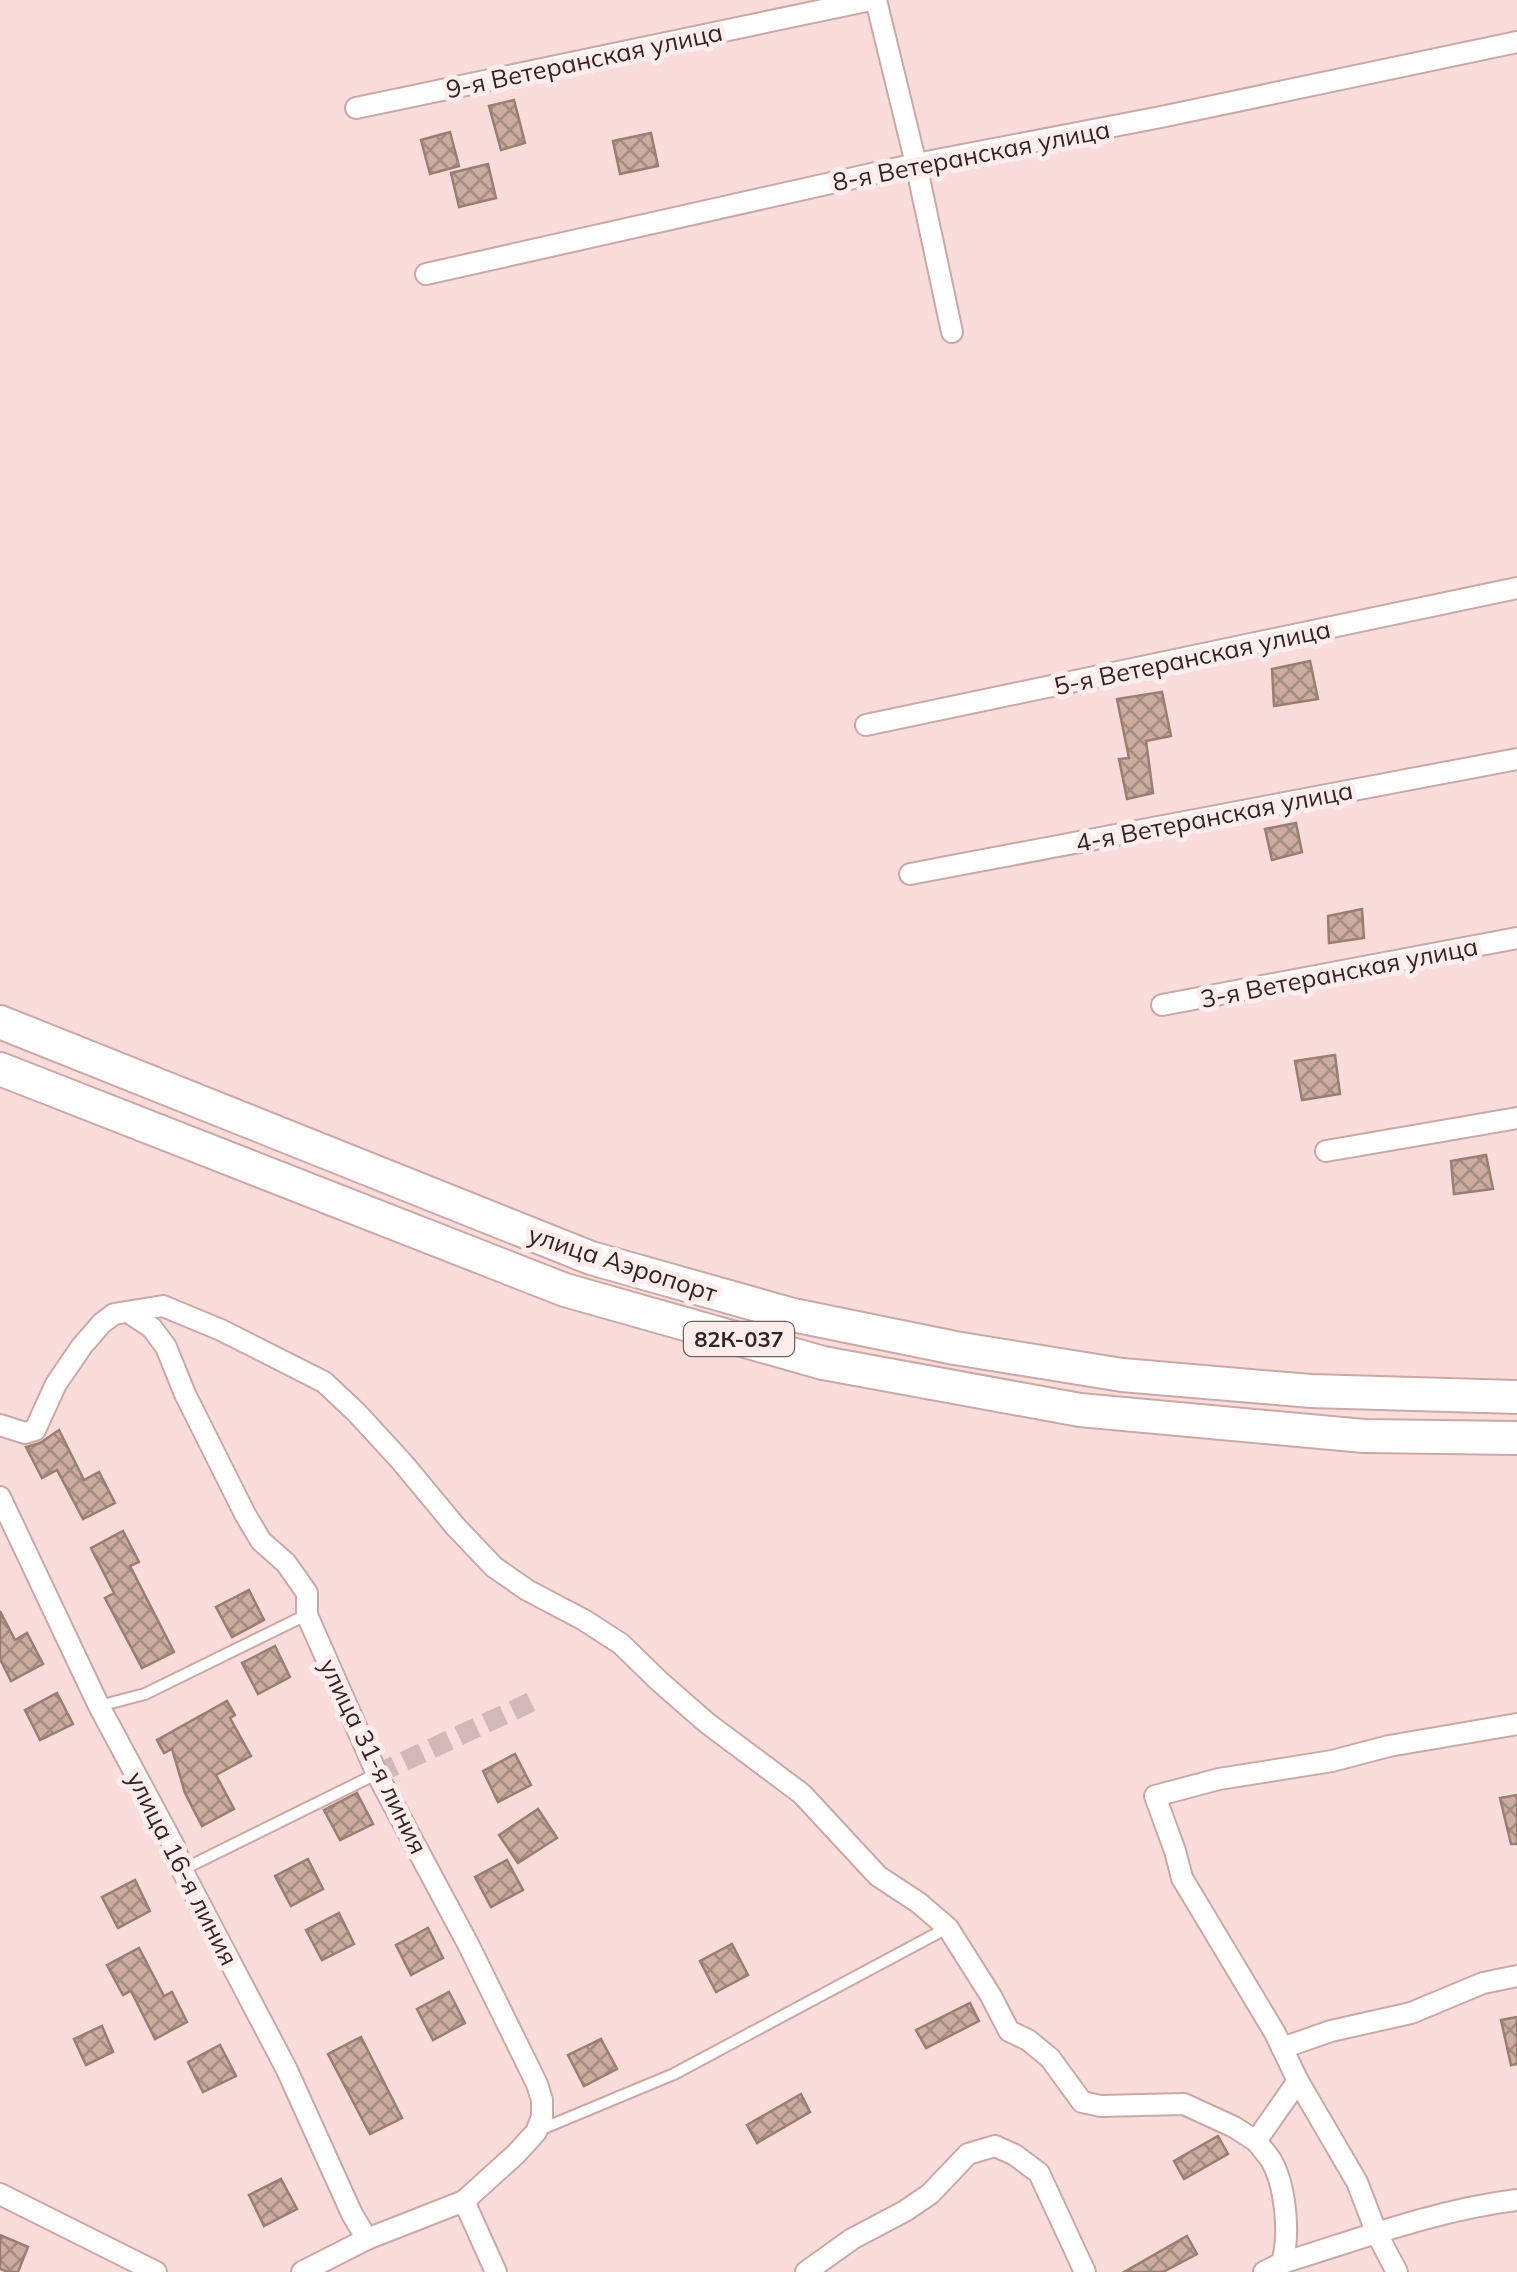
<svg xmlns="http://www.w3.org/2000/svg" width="1517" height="2272" font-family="Mulish,sans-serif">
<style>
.building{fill:url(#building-cross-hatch);stroke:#9b7e72;stroke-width:2.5}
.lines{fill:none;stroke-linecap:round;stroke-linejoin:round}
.minor-tunnel{stroke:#d2b8b6;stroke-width:20;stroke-dasharray:20 10;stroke-linecap:butt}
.service-casing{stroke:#caa8a6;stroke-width:14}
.minor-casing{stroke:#caa8a6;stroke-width:24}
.primary-casing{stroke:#caa8a6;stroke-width:36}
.service{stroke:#fff;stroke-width:10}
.minor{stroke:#fff;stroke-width:20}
.primary{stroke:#fff;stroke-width:32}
.labels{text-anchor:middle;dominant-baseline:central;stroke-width:10;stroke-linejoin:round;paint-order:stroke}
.shield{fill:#fdeeed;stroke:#6f6160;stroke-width:2.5}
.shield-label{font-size:22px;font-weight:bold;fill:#322524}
.street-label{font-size:25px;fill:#322524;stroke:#fdeeed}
</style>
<defs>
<pattern id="building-cross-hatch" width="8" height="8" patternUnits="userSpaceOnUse" patternTransform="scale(2.5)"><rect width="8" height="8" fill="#cbac9f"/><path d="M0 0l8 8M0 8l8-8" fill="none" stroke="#a58c81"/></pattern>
</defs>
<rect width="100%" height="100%" fill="#fadddb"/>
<g class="building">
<path d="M514,100L525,143L501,150L489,106Z"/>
<path d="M450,132L459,166L430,174L421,140Z"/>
<path d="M651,133L658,166L620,174L613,141Z"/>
<path d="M488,164L496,198L459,207L451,173Z"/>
<path d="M1310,661L1318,699L1274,706L1272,669Z"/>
<path d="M1162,692L1171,736L1146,741L1153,793L1127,799L1119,759L1129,758L1117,699Z"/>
<path d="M1296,823L1302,852L1272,860L1265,829Z"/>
<path d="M1362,909L1364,938L1329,943L1328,916Z"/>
<path d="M1335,1055L1340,1094L1302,1100L1295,1061Z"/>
<path d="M1486,1155L1493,1189L1454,1194L1451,1161Z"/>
<path d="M59,1430L84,1480L99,1472L115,1503L83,1519L57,1470L42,1478L26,1447L40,1443Z"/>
<path d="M123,1531L139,1562L130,1566L174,1652L142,1668L105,1598L114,1593L91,1548Z"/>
<path d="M249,1590L264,1620L232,1637L216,1607Z"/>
<path d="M0,1611L15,1640L27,1633L43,1664L11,1681L0,1659Z"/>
<path d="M275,1646L290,1677L258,1694L242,1663Z"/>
<path d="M57,1693L73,1724L40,1740L25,1710Z"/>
<path d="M227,1701L235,1715L230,1718L251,1756L216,1775L234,1809L202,1826L185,1793L172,1749L164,1753L157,1740Z"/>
<path d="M515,1754L531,1785L498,1802L483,1771Z"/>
<path d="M357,1793L373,1824L340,1840L324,1810Z"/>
<path d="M1517,1795V1844H1511L1500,1798Z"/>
<path d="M538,1809L557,1838L518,1863L499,1835Z"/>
<path d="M308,1859L323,1889L291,1906L275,1876Z"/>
<path d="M507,1860L523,1890L491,1907L475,1877Z"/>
<path d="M135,1880L150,1911L118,1928L102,1897Z"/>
<path d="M339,1913L354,1944L322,1960L306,1930Z"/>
<path d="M428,1928L443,1958L411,1975L396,1945Z"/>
<path d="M732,1944L748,1975L716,1992L700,1961Z"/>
<path d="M139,1948L164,1996L172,1992L187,2022L155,2039L131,1991L123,1995L107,1965Z"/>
<path d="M449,1992L465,2023L433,2040L417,2009Z"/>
<path d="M970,2003L979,2021L926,2048L916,2030Z"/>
<path d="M1517,2017V2064L1511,2065L1501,2020Z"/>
<path d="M102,2026L113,2052L86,2065L74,2039Z"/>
<path d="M361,2037L402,2118L370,2134L328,2054Z"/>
<path d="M601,2039L617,2069L584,2086L568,2055Z"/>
<path d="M220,2045L236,2076L203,2092L188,2062Z"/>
<path d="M801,2094L810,2112L757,2143L747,2125Z"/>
<path d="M1218,2136L1228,2154L1184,2179L1174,2161Z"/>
<path d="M281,2179L297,2209L264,2226L249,2195Z"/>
<path d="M0,2235L28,2247L18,2272H8L0,2269Z"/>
<path d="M1187,2236L1197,2254L1163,2272H1124Z"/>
</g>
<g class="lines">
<path class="minor-tunnel" d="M377,1774L531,1702"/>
<defs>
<g id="service">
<path d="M99,1706L145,1694L306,1615"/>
<path d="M182,1870L376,1774"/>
<path d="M537,2131L674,2074L947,1928"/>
</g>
<g id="minor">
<path d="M876,0L916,164L952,332"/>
<path d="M356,108L871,0"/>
<path d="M426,274L916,164L1161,117L1517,42"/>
<path d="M866,725L1517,588"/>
<path d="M910,874L1517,759"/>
<path d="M1162,1005L1517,938"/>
<path d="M1326,1151L1517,1118"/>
<path d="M128,1312L152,1328L166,1347L185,1394L245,1514L261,1541L286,1563L307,1593V1615L377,1774L468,1944L537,2084L542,2100V2117L536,2132L516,2154L464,2201L367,2239L302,2272"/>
<path d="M0,1425L25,1433L35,1430L56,1384L82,1346L102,1323L114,1314L163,1306L221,1330L324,1382L356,1412L402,1462L455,1526L494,1567L527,1590L584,1620L621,1644L659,1681L707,1723L802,1794L878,1876L919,1903L948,1928L991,1996L1009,2031L1028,2040L1050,2058L1082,2102L1101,2106L1184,2104L1234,2127L1256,2141L1298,2081"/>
<path d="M0,1497L99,1706L174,1846L182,1870L287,2070L352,2214L367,2239"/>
<path d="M1282,2048L1331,2031L1411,2013L1483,1983L1517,1976"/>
<path d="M1256,2141C1261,2147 1267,2154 1271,2160C1286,2186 1290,2235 1282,2263L1264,2272"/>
<path d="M0,2194L156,2272"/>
<path d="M464,2201L496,2272"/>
<path d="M1282,2263C1360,2239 1436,2210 1517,2200"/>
<path d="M806,2272L852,2239L905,2211L930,2194L968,2154L995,2146L1015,2155L1039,2173L1085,2272"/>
<path d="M1397,2272L1377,2234L1357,2182L1298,2081L1275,2033L1182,1878L1175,1851L1155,1796L1219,1779L1332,1761L1389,1746L1517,1724"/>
</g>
<g id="primary">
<path d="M0,1022L591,1258L793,1315L955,1348L1122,1375L1311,1391L1517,1397"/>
<path d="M0,1069L565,1290L823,1363L1080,1410L1364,1436L1517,1438"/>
</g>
</defs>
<use href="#service" class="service-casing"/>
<use href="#minor" class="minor-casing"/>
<use href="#primary" class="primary-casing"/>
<use href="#service" class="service"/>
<use href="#minor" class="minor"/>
<use href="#primary" class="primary"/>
</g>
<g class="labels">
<rect class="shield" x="684" y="1322" width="110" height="34" rx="8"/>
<g class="shield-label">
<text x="739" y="1339">82К-037</text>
</g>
<g class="street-label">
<text transform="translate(584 60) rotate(-12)">9-я Ветеранская улица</text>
<text transform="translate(971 155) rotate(-11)">8-я Ветеранская улица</text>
<text transform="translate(1192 657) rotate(-12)">5-я Ветеранская улица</text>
<text transform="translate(1214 816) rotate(-11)">4-я Ветеранская улица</text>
<text transform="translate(1339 972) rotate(-11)">3-я Ветеранская улица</text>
<text transform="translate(623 1263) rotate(18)">улица Аэропорт</text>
<text transform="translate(374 1756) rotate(64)">улица 31-я линия</text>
<text transform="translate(183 1868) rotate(63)">улица 16-я линия</text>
</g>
</g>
</svg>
